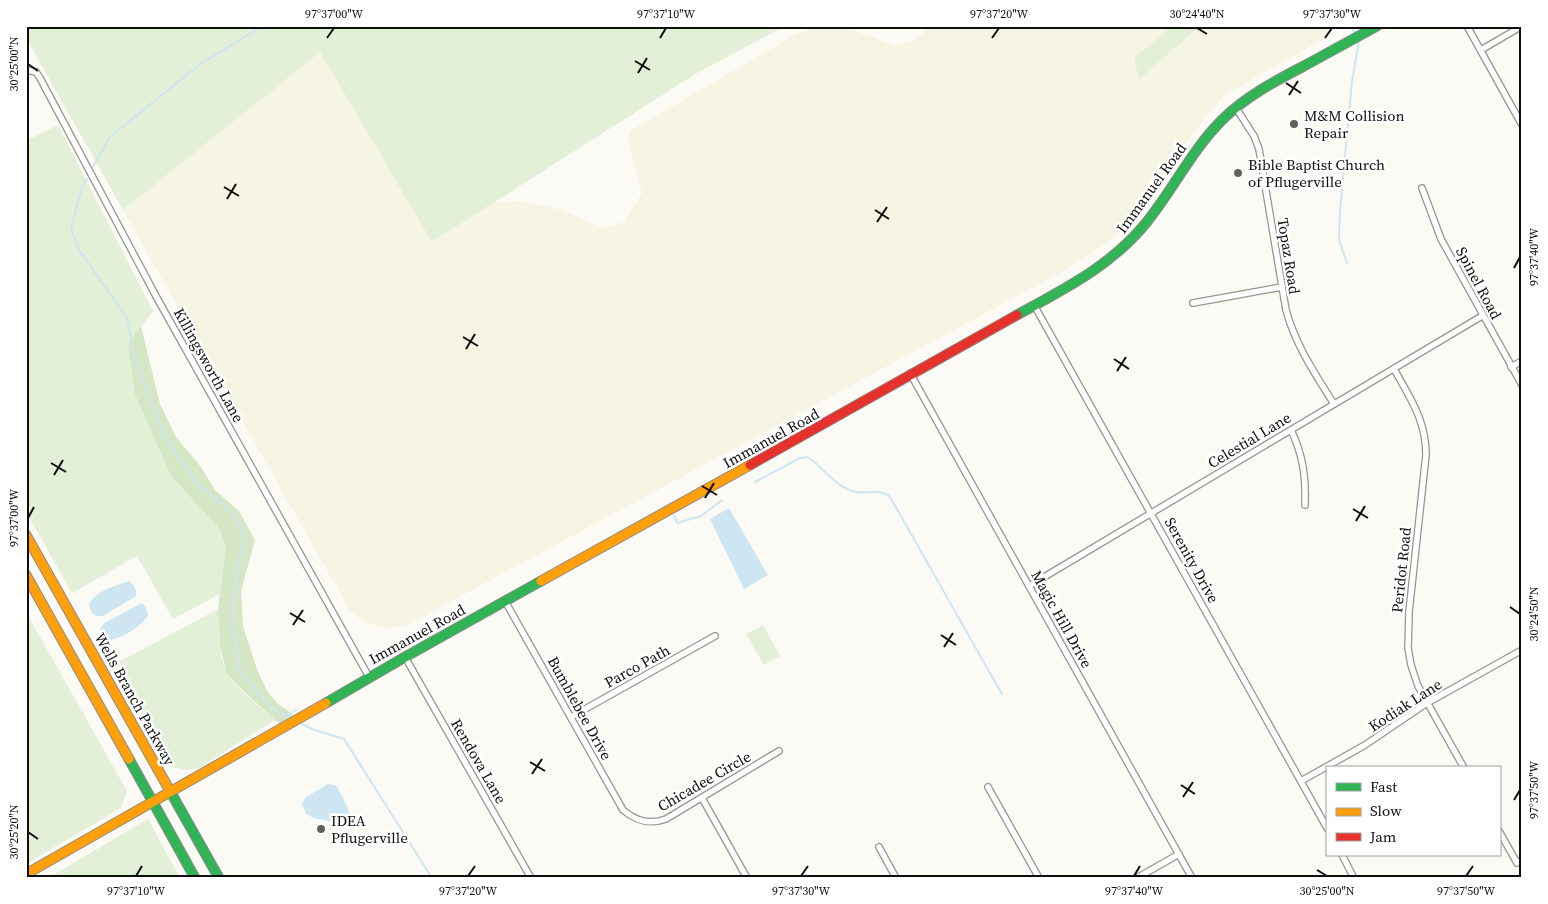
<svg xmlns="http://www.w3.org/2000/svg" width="1548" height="904" font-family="'Source Serif 4',serif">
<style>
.farmland{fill:#f6f4e3}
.green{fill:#e4efd7}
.forest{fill:#d5e6c5}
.water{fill:#cee5f2}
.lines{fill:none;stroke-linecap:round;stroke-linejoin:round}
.stream{stroke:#cee5f2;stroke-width:2}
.street-casing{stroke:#959593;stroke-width:8}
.fast-casing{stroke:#8c8b89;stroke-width:11}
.slow-casing{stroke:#8c8b89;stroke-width:11}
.jam-casing{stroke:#8c8b89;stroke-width:11}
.street{stroke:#fefefe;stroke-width:5.5}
.fast{stroke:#30b455;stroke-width:9}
.slow{stroke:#ff9f0a;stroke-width:9}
.jam{stroke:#e5322d;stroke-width:9}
.ticks{fill:none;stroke:#0f0f0f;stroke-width:2}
.poi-dot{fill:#626160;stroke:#fff;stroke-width:2}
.labels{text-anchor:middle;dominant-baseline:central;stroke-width:5;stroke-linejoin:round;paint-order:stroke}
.poi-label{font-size:15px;fill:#0f0f0f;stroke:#fff;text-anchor:start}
.street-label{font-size:15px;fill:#0f0f0f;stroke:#fff}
.neatline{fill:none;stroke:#0f0f0f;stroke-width:2}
.ticks-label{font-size:12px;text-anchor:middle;fill:#0f0f0f}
</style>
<rect width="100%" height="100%" fill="#fbfaf5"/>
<path class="farmland" d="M817,26H836L845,28L870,36L896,46L916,39L931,26H1172L1134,58L1140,78L1200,26H1327L1330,35L1223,96L1184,145L1126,227L1101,247L1058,274L405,626L384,628L364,622L350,611L123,210L321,51L433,242L495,202L522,201L562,210L603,228L624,222L642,193L628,139L630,131L793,36Z"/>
<g class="green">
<path d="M26,26H785L697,73L432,242L320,52L123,210L26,38Z"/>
<path d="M1172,26H1200L1139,79L1134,58Z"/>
<path d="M58,125L153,311L128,344L171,476L219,528L226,548L220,594L173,619L137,556L72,593L26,512V141Z"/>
<path d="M218,609C219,626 219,656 226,671C232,685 263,709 275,720L199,768L186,770L171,767L113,665Z"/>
<path d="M26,612L127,791L121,808L26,864Z"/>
<path d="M763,625L780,656L764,665L746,634Z"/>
<path d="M148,819L180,878H48Z"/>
</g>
<path class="forest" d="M141,326L160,404L176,437L201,467L215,490L239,511L255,540L241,591L243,626L257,669L267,691L278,704L294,715L281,724L275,720L236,684L226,672L220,645L218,609L226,548L219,528L171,476L135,394L128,344Z"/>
<g class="water">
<path d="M729,508L768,575L744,589L710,519Z"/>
<path d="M129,581C134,585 137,590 136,596L103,616H96L92,613L89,605C94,591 116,586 129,581Z"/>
<path d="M142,603L146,608L148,616C140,627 124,637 111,640L105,637L100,629L104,623Z"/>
<path d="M328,784L335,785L338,788L352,817L351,822L346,825L314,818L306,814L302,804L306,797Z"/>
</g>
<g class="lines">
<g class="stream">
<path d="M1350,26L1355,33"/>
<path d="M93,167L110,137L199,65L262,26"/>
<path d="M87,179L82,187L71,229L79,250L127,318L135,359L164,436L199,486L228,508L246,535L237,568L233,604L234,633L240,671L272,708L292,719"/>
<path d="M1347,263L1339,240L1340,211L1352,81L1359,41"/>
<path d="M755,482L800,458L807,457L812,460C824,470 837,486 852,491C865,496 879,487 890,497L1002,694"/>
<path d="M674,516L677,523L701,516L722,500"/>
<path d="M287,715L296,710"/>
<path d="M299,722L312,729L344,739L432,878"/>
</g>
<defs>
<g id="street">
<path d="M1467,26L1522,125"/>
<path d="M1481,50L1522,26"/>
<path d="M26,70L36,72L40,78L157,298L369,677"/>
<path d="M1236,108L1254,136L1259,149L1286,310C1295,344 1315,374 1334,404"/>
<path d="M1422,188L1441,239L1522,385"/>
<path d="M1193,303L1282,287"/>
<path d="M1034,305L1327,828"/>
<path d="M1511,367L1522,361"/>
<path d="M1394,369C1410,398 1426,420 1426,455L1409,612L1408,648L1411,665L1418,686L1464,768"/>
<path d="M910,373L1192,878"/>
<path d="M1291,430C1303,455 1306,477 1305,505"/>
<path d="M1029,586L1482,316"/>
<path d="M505,601L623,810C636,821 649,825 666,819L779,751"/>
<path d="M405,657L531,878"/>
<path d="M571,717L715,636"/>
<path d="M1301,781L1365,745L1427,703L1522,650"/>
<path d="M988,787L1039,878"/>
<path d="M702,798L747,878"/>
<path d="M1499,831L1517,863L1522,860"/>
<path d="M879,847L896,878"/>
<path d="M1342,855L1354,878"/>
<path d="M1137,878L1179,854"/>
</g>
<g id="fast">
<path d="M1017,315C1064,289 1111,266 1146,223C1173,190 1191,151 1222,120C1245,97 1275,81 1304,66C1328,53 1353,39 1377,26"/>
<path d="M326,703L405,657L541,581"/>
<path d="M129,759L195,878"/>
<path d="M170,791L219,878"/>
</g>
<g id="slow">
<path d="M26,535L170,791"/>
<path d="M26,575L129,759"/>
<path d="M541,581L750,465"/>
<path d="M26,874L326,703"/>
</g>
<path id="jam" d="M750,465L1017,315"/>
</defs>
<use href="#street" class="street-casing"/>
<use href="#fast" class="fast-casing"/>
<use href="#slow" class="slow-casing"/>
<use href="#jam" class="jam-casing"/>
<use href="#street" class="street"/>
<use href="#fast" class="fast"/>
<use href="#slow" class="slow"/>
<use href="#jam" class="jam"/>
</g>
<path class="ticks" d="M1197,28L1207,34M327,38L334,28M660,38L666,28M992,38L999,28M1325,38L1332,28M635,61L650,70M28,64L38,71M638,73L647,58M1286,83L1301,93M1289,95L1298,81M224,187L239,196M227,199L236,184M875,210L889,219M877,222L887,207M1514,268L1520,257M463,337L478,346M466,349L475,334M1114,359L1129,369M1117,371L1126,357M51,463L66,472M54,475L63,460M702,486L717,495M705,498L714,483M1353,509L1368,518M28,518L34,507M1356,521L1365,506M1510,607L1520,614M290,613L305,622M293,625L303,610M941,635L956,645M944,647L953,633M530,762L545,771M532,774L542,759M1181,785L1195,794M1183,797L1193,782M1514,800L1520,790M28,832L38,839M1317,870L1327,876M136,876L142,866M468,876L475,866M801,876L808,866M1134,876L1140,866M1466,876L1473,866"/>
<g class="poi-dot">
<circle cx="1294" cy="124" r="5"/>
<circle cx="1238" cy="173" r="5"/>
<circle cx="321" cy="829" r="5"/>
</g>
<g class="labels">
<g class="poi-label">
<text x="1304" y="115">M&amp;M Collision<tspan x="1304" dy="17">Repair</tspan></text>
<text x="1248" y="164">Bible Baptist Church<tspan x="1248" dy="17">of Pflugerville</tspan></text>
<text x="331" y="820">IDEA<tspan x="331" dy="17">Pflugerville</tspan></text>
</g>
<g class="street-label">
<text transform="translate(1151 188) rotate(-54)">Immanuel Road</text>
<text transform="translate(1289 256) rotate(81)">Topaz Road</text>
<text transform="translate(1479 283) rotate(62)">Spinel Road</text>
<text transform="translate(209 365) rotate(61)">Killingsworth Lane</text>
<text transform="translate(771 438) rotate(-29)">Immanuel Road</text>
<text transform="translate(1249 440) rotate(-31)">Celestial Lane</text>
<text transform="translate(1192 560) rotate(61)">Serenity Drive</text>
<text transform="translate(1401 570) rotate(-84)">Peridot Road</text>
<text transform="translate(1062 619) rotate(61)">Magic Hill Drive</text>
<text transform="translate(417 634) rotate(-29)">Immanuel Road</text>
<text transform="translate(637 666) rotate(-29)">Parco Path</text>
<text transform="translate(135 699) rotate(61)">Wells Branch Parkway</text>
<text transform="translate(1405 705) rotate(-33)">Kodiak Lane</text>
<text transform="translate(580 708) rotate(61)">Bumblebee Drive</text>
<text transform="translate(479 761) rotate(60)">Rendova Lane</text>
<text transform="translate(704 781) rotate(-30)">Chicadee Circle</text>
</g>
</g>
<rect width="1548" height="904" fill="none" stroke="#ffffff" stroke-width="55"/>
<rect x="1326" y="766" width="175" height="90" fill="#ffffff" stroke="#9f9f9f"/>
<rect x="1336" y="783" width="25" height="8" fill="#30b455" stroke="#9f9f9f"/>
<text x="1370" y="792" font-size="15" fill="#0f0f0f">Fast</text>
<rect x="1336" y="808" width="25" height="8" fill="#ff9f0a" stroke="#9f9f9f"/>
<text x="1370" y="816" font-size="15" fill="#0f0f0f">Slow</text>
<rect x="1336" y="833" width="25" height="8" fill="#e5322d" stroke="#9f9f9f"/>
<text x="1370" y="842" font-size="15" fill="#0f0f0f">Jam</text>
<rect x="28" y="28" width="1492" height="848" class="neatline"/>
<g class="ticks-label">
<text x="334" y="18">97°37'00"W</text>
<text x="666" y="18">97°37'10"W</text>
<text x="999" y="18">97°37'20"W</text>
<text x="1197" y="18">30°24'40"N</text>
<text x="1332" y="18">97°37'30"W</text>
<text transform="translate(14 64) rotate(-90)" y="4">30°25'00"N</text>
<text transform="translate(1534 257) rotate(-90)" y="4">97°37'40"W</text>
<text transform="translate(14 518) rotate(-90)" y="4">97°37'00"W</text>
<text transform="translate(1534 614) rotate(-90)" y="4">30°24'50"N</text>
<text transform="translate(1534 790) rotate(-90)" y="4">97°37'50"W</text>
<text transform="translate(14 832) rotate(-90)" y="4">30°25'20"N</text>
<text x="136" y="895">97°37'10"W</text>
<text x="468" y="895">97°37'20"W</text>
<text x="801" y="895">97°37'30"W</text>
<text x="1134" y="895">97°37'40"W</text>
<text x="1327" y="895">30°25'00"N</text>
<text x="1466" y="895">97°37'50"W</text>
</g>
</svg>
